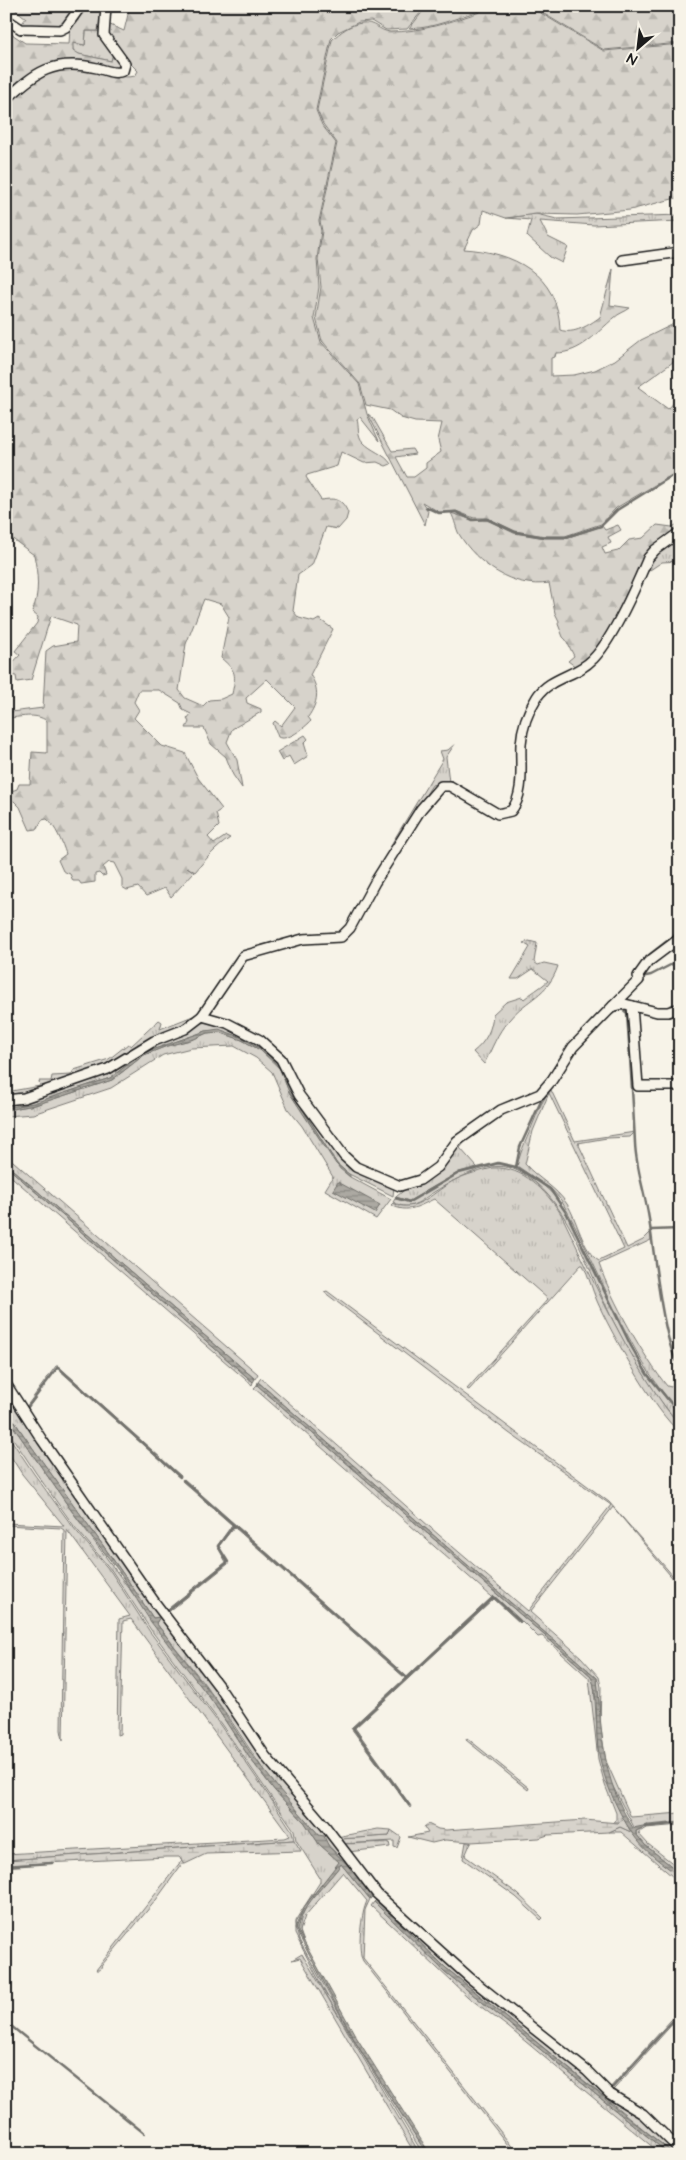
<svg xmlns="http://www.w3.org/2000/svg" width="686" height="2160" font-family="'Architects Daughter',sans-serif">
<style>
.grass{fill:url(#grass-tufts);stroke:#7a7874;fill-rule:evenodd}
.forest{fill:url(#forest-firs);stroke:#7a7874;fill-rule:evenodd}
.wetland{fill:url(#wetland-marsh);stroke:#7a7874}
.water{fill:url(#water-rules);stroke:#72716c}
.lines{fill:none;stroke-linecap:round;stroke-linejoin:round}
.stream{stroke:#72716c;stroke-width:2.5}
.street-casing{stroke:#1c1c1c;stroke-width:12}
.street{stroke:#f7f3e8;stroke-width:9}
</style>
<defs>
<pattern id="grass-tufts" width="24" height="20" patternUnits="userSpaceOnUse" patternTransform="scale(1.25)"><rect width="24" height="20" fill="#d7d3cb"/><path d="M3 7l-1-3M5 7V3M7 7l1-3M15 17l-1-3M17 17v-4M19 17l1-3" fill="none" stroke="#b8b5ae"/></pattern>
<pattern id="forest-firs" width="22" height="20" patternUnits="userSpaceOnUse" patternTransform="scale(1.25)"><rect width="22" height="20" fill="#d7d3cb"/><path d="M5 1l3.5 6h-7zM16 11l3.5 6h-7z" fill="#b8b5ae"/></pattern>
<pattern id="wetland-marsh" width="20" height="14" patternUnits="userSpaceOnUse" patternTransform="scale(1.25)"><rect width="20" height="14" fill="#d7d3cb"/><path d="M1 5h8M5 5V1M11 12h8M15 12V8" fill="none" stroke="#b8b5ae"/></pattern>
<pattern id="water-rules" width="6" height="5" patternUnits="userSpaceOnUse" patternTransform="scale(1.25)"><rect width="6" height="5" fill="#aca9a2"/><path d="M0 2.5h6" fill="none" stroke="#8b8983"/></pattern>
</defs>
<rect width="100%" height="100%" fill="#f7f3e8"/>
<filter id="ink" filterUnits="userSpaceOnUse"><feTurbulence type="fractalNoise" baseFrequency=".02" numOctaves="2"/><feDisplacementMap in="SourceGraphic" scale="10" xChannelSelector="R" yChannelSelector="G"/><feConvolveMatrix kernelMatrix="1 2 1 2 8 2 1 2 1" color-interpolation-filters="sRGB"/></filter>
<g filter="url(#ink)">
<g class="grass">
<path d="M86,31H98L113,54L111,61L78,54L73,50L72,43L85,45Z"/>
<path d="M536,214L557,219L680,215V221L594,225L540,221L548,237L568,247L562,263L550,257L527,236L531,220L506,218Z"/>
<path d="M680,535V561L662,562L644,574L651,558Z"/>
<path d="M455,744L446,757L449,782L444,781L432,785L395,845L392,843L443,759L440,751L448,750Z"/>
<path d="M529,941L537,943L534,962L538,965L544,963L558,966C548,996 527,998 509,1020C497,1033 492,1049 484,1064L473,1052C486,1042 492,1029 493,1014L506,1002L522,997L524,999C531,993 540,988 548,981L533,969L518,979H511L530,947L523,943Z"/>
<path d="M193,1016L195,1019L150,1038L114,1062L29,1093L6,1096V1092L40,1086L39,1081H51L52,1076L71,1075L74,1070L109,1059L128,1044L131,1046L159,1020L162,1022L160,1029Z"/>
<path d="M209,1022L228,1028L251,1038L280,1061L346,1163L394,1187L393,1196L347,1173L337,1164L291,1091L281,1068L275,1061L261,1049L243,1038L219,1030L206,1031L143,1053L110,1078L34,1103L6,1108V1102L65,1086L147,1045L200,1023Z"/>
<path d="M219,1032L242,1040L260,1050L280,1069L289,1092L340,1169L350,1177L391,1199L376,1219L325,1190L333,1177L302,1126L288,1109L272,1072L256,1058L234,1046L191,1048L163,1055L111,1088L33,1114L6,1116V1110L35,1105L112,1080L144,1055L167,1046L194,1039L207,1033Z"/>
<path d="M551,1090L575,1141L635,1132L630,1137L607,1138L578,1143L627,1248L643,1240L650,1233L651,1240L599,1264C611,1299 644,1358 667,1386L671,1387L680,1381V1413C624,1351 602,1271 561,1200L551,1189L517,1166C521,1149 528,1137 534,1121C539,1109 542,1100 551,1090ZM549,1093L624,1249L599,1261C583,1252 577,1219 567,1204C556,1187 538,1179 525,1164L533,1131Z"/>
<path d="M463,1140L464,1143L460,1148L477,1167L459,1172L409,1201L396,1197Z"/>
<path d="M6,1155L258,1374L255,1379L6,1164Z"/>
<path d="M498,1164C523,1169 542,1181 559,1201C602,1273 622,1352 680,1415V1423C654,1399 622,1341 607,1308C586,1264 565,1194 518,1171C492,1157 456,1179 434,1192C427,1196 421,1202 415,1204C407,1208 400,1206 393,1202L395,1199L409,1202L459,1173Z"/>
<path d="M6,1166L253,1382L252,1385L6,1172Z"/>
<path d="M493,1168C523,1166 546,1191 561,1214C589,1271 614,1330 650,1384C659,1398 668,1413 680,1424V1432C657,1416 609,1329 597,1301C592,1290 589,1276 583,1265H581L469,1390L467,1389L548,1299L434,1199C419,1206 408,1214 391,1205L393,1203C416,1215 435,1190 455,1180C467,1174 480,1171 493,1168Z"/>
<path d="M327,1291L609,1502L680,1584V1587L613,1507L530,1612L581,1657L599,1677L601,1687L600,1723L606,1761L631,1817L680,1813V1822L648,1825L635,1829L611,1783L603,1756L597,1678L258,1382L261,1378L439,1535L528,1611L611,1505L509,1433L324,1292Z"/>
<path d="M56,1366H58L181,1476L180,1478L57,1368L27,1409L93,1510L6,1382V1376L26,1407Z"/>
<path d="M257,1385L591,1676L594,1685L598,1748L624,1819L620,1822H613L616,1820V1813L605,1785L598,1759L589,1678L542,1636L538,1637L522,1621L520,1623L494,1599L355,1728L411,1806L410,1808L351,1728L405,1678L234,1527L219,1546L228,1564L166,1614L164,1612L226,1562L217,1546L232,1525L182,1481L184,1479L407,1677L492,1597L254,1388Z"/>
<path d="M6,1391L40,1440L317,1820L374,1894L373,1896C343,1858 308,1825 277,1788C255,1760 238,1729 217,1701C198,1674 176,1649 156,1623L160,1617L153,1618C107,1547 53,1480 6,1409Z"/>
<path d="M6,1416L71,1510L213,1702L249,1757L275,1791L305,1823L319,1844L340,1862L310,1899L295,1923L299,1940L356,2043L427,2154H423L326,1994L295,1934V1921L320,1882V1878L296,1840L294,1830L221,1724L151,1630L112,1571L74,1526L36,1473L6,1428Z"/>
<path d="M6,1432L34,1474L73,1527L111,1572L150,1632L220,1725L275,1805L292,1831L294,1840L6,1860V1854L285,1838L290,1836L131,1619L123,1621L120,1734L117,1735L119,1619L130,1616L67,1530L63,1740L61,1730L64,1530L61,1528L6,1525V1523L64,1526L22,1474L6,1449Z"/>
<path d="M467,1738L529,1788L528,1790L466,1740Z"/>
<path d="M680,1823V1825L646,1828L638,1833L648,1844L680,1869V1873L645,1845L636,1834V1831L648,1826Z"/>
<path d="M620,1827L631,1832L644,1847L680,1876V1883L621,1832H609Z"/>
<path d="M391,1830L401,1837L397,1848L394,1847V1841L343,1844L339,1839L389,1836Z"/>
<path d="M466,1842H471L465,1856L518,1894L543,1918L541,1920L516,1897L463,1859Z"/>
<path d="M182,1860L185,1864H182L156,1900L102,1965L100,1970H96Z"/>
<path d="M341,1864L370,1899L365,1910L363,1958L518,2154H515L363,1961C357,1951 361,1913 367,1901L343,1872L305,1916L300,1931L304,1942C287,1914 326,1886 341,1864Z"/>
<path d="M377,1898L602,2090L637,2114L680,2154H674L446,1968L376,1900Z"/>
<path d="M374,1902L444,1971L669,2154H661L508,2027L468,1997L371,1906Z"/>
<path d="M302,1954L420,2154H415L300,1958L292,1960Z"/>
<path d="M680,2010V2023L676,2020L614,2089L630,2103L609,2089Z"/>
</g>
<g class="forest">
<path d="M11,6H78L59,27L20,26L26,18Z"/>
<path d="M84,6L101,9L98,31H86L85,45L73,43V50L79,54L111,61L113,54L121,66L116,69C65,65 45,53 6,94V78L9,76L6,67V30L25,43L69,44L70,29Z"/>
<path d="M130,6H426L407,29L386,30L371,21L359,22L338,32L331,39L316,110L322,125L336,143L319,221L321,231L317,259L319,287L314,318L321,342L359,384L367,414L379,441L360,417L357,419C359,426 357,436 363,442C371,451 385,454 391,464L386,466L377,462L364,463L341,452L337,466L307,475L306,477L321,500C335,498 342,498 348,513L346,520L338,529L326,527L312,565L298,575L293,611L299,618L314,622L319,619L333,629L310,675C320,689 318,703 308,717L311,721C304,728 287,742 278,737L273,723L275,721L281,726L295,707L267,679L246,698L247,703L261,709V712L232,729L227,742L237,760L242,788L233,775L226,757L211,744L204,728H186L189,722L187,719L191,714L183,710L180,703L159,690H139L134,702L139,710L134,718L162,746L185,753L198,778L222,809L216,813L219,826L208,837L214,844L226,836L230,838C214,849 207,858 195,872L187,867L194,872L171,897L165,888L146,896L138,887L127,890L122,887V879L114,863L109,862L103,867L106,875L102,876L99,873L95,874V882L81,884L79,881H73L70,874L63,871L58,860L66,854C62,842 56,827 47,819L42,820L37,829L30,830L20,807L14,801L6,800V793L17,789L19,784H30L32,752L47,753V721C35,712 20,718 6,718V710L11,712L43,708L46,651L53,646L76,642L77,625L51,616L31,680L17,682L16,676L10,675L8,668L20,655L15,651L37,623L38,617L32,612C40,594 38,574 34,555L6,534V197L10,189L14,188L6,171V104C36,74 58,63 100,72C111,74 124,79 135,76L138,71L123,56L106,32L108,24L124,31ZM204,599L221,604L229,617L221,658C237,672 236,674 232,694L221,699L209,700L203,706L185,698L179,690L186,644Z"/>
<path d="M427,6H482L479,11C456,18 434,28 409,29Z"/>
<path d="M484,6H529L604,51L680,44V197L630,210L577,215L536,214L506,218L483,210L481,224L473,230L464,249C513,252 559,274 560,330C574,335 589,325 600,317L613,269L610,305L630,308C625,312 619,313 614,318C596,333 581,353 556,353L555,357L551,358V376L574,375L595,370L615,360L641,340L680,321V357L638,387L668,409L680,396V470L616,508L601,524L565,536H545L515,531L488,518H474L456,511L439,512L422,502L428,511L425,525L368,414L373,418L392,451L412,449L415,454L396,457L407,477H414L426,468V463L441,452L438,440L442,423L415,422L401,418L390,410L366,405L360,384L322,341L316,318L321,287L318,259L322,231L320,221L337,143L323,124L317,110L332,40C340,32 351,24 362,23C374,21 379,31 390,32C422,32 450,22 480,12Z"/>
<path d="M531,6H680V43L604,50Z"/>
<path d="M451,513L473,520H487L514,533L545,538H566L602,526L605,530L618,525L621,530L608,537L611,543L602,547L605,554L618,551L629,540L643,538L657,525L672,527L680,523V528L640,566L610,627L594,653L576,667L568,661L574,656L566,640L563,637L558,624L559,621L555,613L549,583C513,589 477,564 459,534C456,529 455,520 451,513Z"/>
<path d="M305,735L308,739L304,743L308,756L294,765L289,756L282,761L277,752Z"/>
</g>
<g class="wetland">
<path d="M624,1819L631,1832L620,1827L609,1832L548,1835L539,1838L471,1842L445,1840L432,1843L408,1837L428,1833L424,1827L428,1824L438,1829L446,1830L585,1820L618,1823Z"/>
<path d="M378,1829L391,1830L389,1836L339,1839L337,1837Z"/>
<path d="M294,1840L301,1851L206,1854L185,1864L179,1857H166L6,1865V1860Z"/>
<path d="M389,1842L390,1847L348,1852L343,1844Z"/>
</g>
<g class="water">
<path d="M219,1029L243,1038L261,1049L275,1061L281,1068L291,1091L337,1164L350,1175V1177L336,1164L289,1092L280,1069L274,1062L260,1050L242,1040L219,1032L207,1033L194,1039L167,1046L144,1055L112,1080L35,1105L6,1110V1108L34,1103L110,1078L143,1053L206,1031Z"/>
<path d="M6,1164L255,1379L253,1382L6,1166Z"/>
<path d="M338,1182L380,1205L375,1213L333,1190Z"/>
<path d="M258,1382L597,1678C602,1735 601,1777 633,1828L648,1825L636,1831V1834L645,1845L680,1873V1876C663,1865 643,1850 632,1833C616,1809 602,1776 598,1748C595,1724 599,1697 591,1676L257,1385Z"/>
<path d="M6,1409C53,1480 107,1547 153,1618L160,1617L156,1623L216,1700L252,1755L278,1788L319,1835L324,1836L329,1847L354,1871L373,1896L370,1899L341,1864C330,1881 296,1910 298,1931L355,2035L430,2154H427L356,2043L295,1928L304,1907L339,1862L319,1844L305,1823L275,1791L249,1757L213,1702L151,1622L118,1570L71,1510L6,1416Z"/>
<path d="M376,1900L446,1968L602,2096H606L605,2099L674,2154H669L444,1971L374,1902Z"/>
</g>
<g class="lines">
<g class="stream">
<path d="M426,507L439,513L456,512L473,520L487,519L515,532L545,537H566L601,526L617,510L680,471"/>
<path d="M639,968L649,955L680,931"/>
<path d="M641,977L651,975L680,960"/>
<path d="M610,1015L621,1008L627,1013C630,1057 633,1100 635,1143C636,1171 647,1198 650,1226C654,1251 664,1351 680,1366"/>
<path d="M577,1037L599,1014"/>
<path d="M539,1092L567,1049"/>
<path d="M542,1099L561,1074"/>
<path d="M516,1167L520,1147L542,1099"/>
<path d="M396,1198L409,1202L459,1173L498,1163L516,1167L550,1189L567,1214L631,1346L647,1374L680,1414"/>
<path d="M651,1230L680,1229"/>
<path d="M27,1408L58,1367L180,1477"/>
<path d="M183,1480L407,1678L353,1728L409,1805"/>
<path d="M165,1613L228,1562L218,1546L234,1525"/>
<path d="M407,1678L494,1597L520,1621"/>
<path d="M645,1827L680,1823"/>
<path d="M6,1866L52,1863"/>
<path d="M6,2022L144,2133"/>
<path d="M610,2090L680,2013"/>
</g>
<defs>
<g id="street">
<path d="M6,19L21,29L60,30L66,27L81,6"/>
<path d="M6,100C35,72 54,58 97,68C105,70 115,75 123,71L125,64L104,35L106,6"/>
<path d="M622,260L680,252"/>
<path d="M613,1006L639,980L638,976L648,962L680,938"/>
<path d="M632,1006L638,1086H680"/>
<path d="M202,1016L227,1023L260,1040L281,1059L299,1095L344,1156L356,1167L400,1186L420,1180L438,1167L457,1141L501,1110L540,1094L552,1080L573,1047L613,1006L625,1004L657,1012H668L680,1008"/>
<path d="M6,1100L24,1098L108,1069L154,1041L185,1029L202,1016L243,956L303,939L341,937L350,928L375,882L421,809L441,786H450L498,814L511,811C525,794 520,765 521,744C522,728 528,711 537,697C550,677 577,676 593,659C612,640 637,584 648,558L655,550L680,532"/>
<path d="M6,1384L42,1440L156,1604L220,1688L266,1757L325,1826L377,1894L470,1978L587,2071L610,2094L643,2114L680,2150"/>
</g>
</defs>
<use href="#street" class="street-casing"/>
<use href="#street" class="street"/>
</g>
</g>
<rect width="686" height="2160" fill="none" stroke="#f7f3e8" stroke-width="25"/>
<rect x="12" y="12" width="661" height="2135" fill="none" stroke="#1c1c1c" stroke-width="2" filter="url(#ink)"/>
<g transform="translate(638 48) rotate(208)" stroke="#f7f3e8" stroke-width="4" paint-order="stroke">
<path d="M0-4L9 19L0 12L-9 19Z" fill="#1c1c1c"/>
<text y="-8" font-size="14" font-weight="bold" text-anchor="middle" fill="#1c1c1c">N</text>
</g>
</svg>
